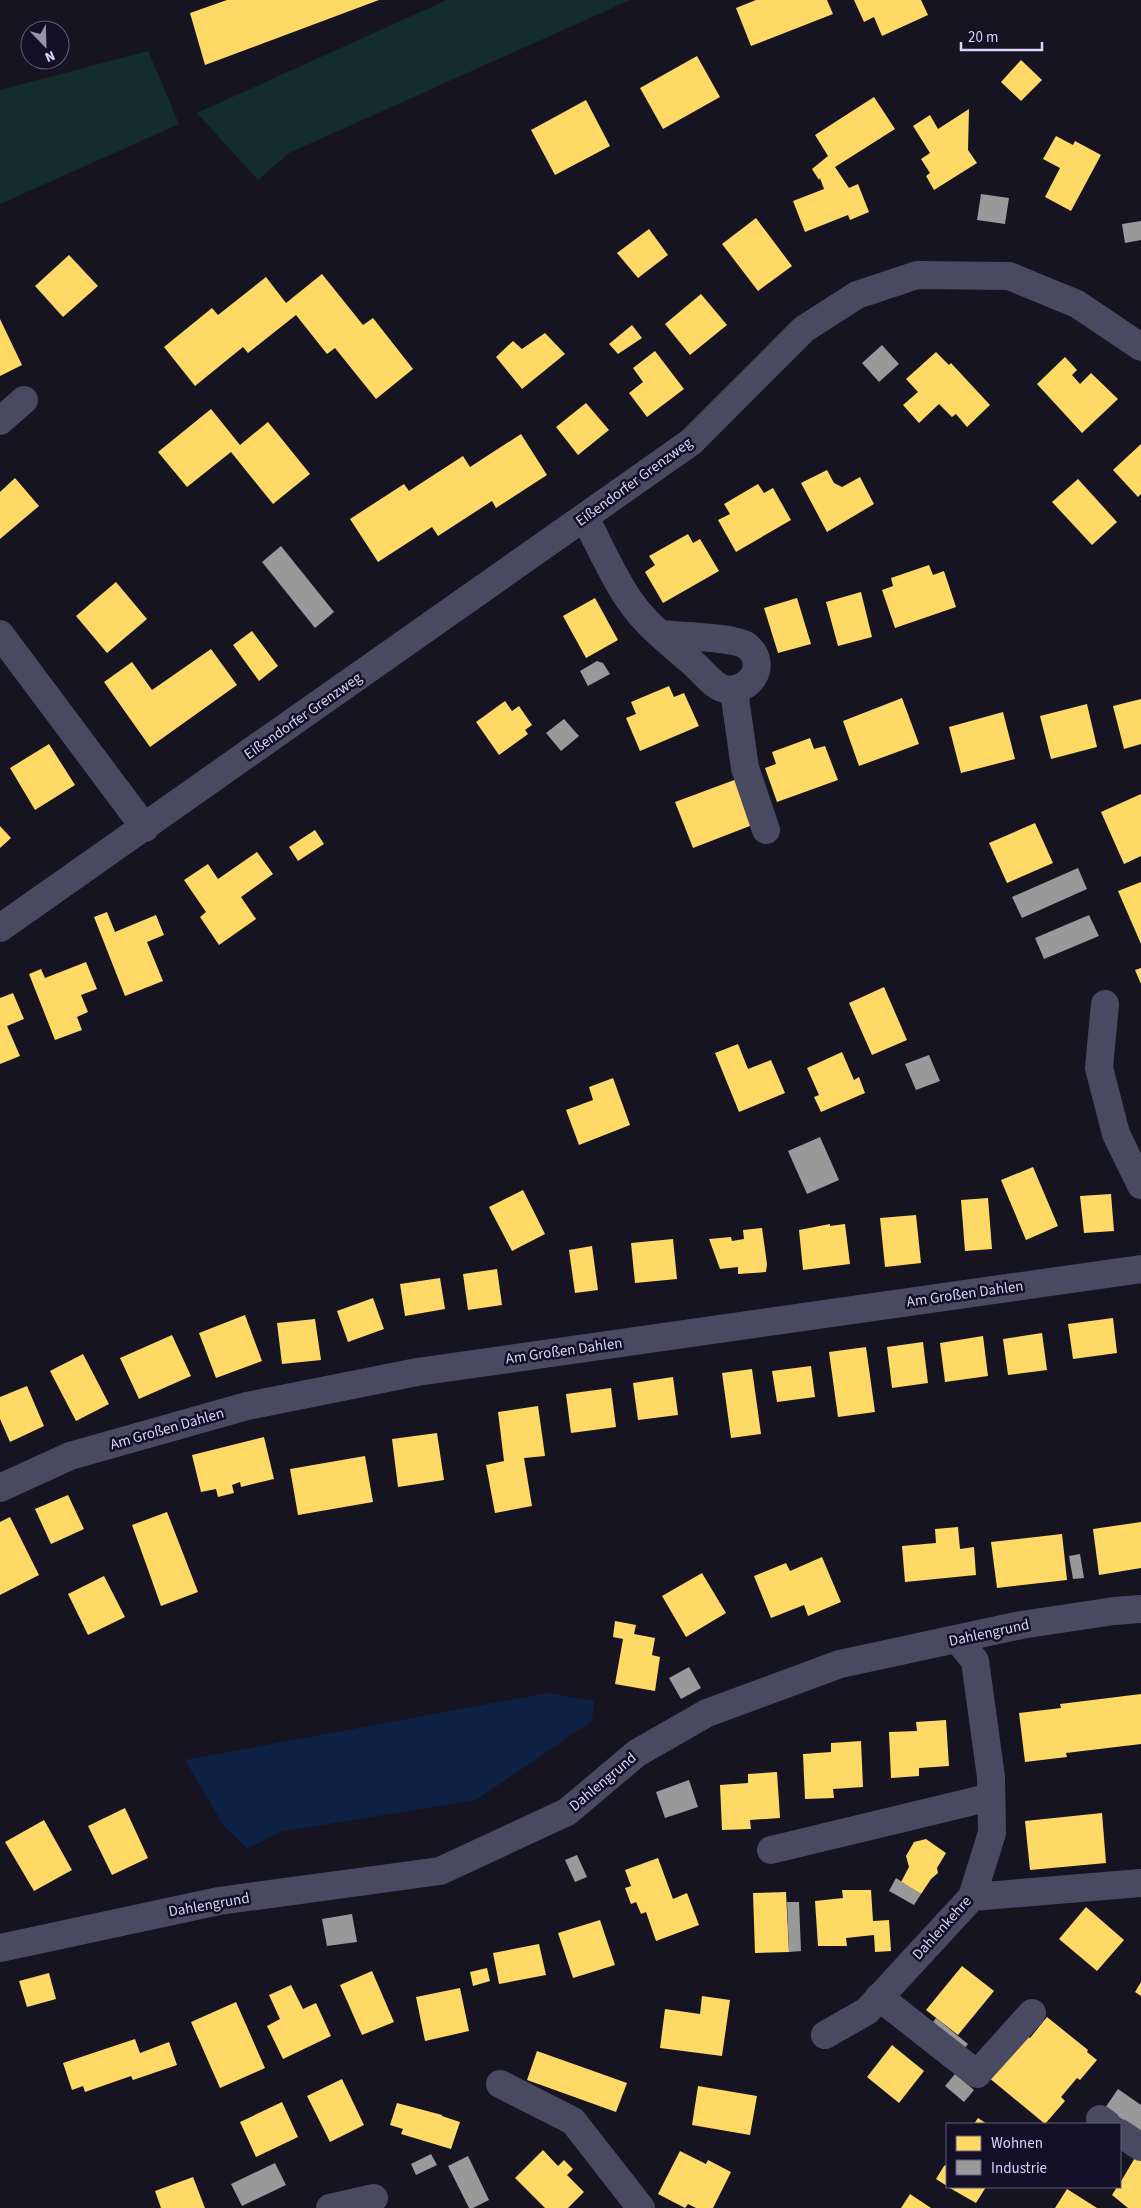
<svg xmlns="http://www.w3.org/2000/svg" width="1141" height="2208" font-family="'Source Sans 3',sans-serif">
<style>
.green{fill:#132c2d}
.water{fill:#0d2144}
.homes{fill:#ffd966}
.industry{fill:#999}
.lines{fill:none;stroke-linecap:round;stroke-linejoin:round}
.minor{stroke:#4a4962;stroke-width:28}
.labels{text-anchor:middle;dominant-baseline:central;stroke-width:5;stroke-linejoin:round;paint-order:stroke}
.street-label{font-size:15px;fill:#d9d4ff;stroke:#130f26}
</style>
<rect width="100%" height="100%" fill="#161421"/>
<g class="green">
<path d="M447,0H630L289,153L258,180L197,113Z"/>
<path d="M148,51L179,124L0,204V90Z"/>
</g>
<path class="water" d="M548,1693L594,1701L592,1721L476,1800L279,1832L248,1849L224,1826L185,1760Z"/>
<g class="homes">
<path d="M227,0H379L205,65L190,13Z"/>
<path d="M756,0H827L833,14L751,46L736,8Z"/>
<path d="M854,0H921L928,15L882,36L874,17L864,22Z"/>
<path d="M697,56L720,97L663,129L640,88Z"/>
<path d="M1021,60L1042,80L1021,101L1001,82Z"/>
<path d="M874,97L895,129L835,167L849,188L858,184L869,212L850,220L848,215L805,232L793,201L824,189L820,178L819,180L812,169L828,156L815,135Z"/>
<path d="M586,100L610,146L555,175L531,130Z"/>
<path d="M969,109L968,150L977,163L934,190L926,176L930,173L921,159L930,153L913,126L930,115L938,129Z"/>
<path d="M1056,136L1073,145L1075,141L1101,155L1071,211L1045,197L1060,168L1043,159Z"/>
<path d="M756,218L792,266L758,291L722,244Z"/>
<path d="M649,229L668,255L638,278L617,253Z"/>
<path d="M69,255L98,286L63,317L35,286Z"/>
<path d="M322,274L363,325L373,318L413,369L376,399L335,348L327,354L296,315L248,353L243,347L195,386L164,347L212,308L218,315L266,277L286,303Z"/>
<path d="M701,294L727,325L690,355L665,324Z"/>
<path d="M0,319L22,365L0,376Z"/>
<path d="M632,325L642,338L618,354L609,344Z"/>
<path d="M545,333L565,354L522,389L496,357L513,341L522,349Z"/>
<path d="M655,351L684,389L647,417L629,393L643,382L633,368Z"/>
<path d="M936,352L949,365L951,363L990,405L967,427L956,414L952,417L939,404L919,423L903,405L918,392L906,379Z"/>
<path d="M1065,357L1077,370L1072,375L1080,384L1091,373L1118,399L1082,433L1037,384Z"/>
<path d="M586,403L609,430L578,455L556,427Z"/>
<path d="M211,409L240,445L268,422L310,474L273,504L231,452L187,487L158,452Z"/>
<path d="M521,434L547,475L496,508L492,501L438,536L432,527L378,562L350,519L404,484L409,491L463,456L470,467Z"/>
<path d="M1141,444V494L1138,497L1113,470Z"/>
<path d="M827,470L834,483L842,487L860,477L874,504L827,532L801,483Z"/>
<path d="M15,478L39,506L0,539V492Z"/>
<path d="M1078,479L1117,522L1092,545L1052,502Z"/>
<path d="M758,484L764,493L773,488L791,520L736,552L718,520L730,514L724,504Z"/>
<path d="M688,534L693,543L700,539L719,571L663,603L645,572L655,565L649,556Z"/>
<path d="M929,565L933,575L944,571L956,607L895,628L882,590L893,586L891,578Z"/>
<path d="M116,582L147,619L107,653L76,616Z"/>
<path d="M861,592L872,637L838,646L826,602Z"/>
<path d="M595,598L618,640L586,658L563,616Z"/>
<path d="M797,598L811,644L778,653L764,608Z"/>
<path d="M252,631L278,666L259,681L233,645Z"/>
<path d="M211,649L237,685L150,747L104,682L132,662L152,690Z"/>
<path d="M669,686L674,697L684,693L699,726L640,751L626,718L636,714L631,702Z"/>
<path d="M902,698L919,744L859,766L843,721Z"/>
<path d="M1141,699V744L1124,749L1113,706Z"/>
<path d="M505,701L512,711L519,706L532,725L525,730L528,734L499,755L476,722Z"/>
<path d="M1087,704L1097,747L1051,759L1040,716Z"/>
<path d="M1003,712L1015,759L961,773L949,727Z"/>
<path d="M810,738L814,749L825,746L838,780L777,802L765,768L776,764L772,752Z"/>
<path d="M49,744L75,785L35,810L10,768Z"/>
<path d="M737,779L755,824L693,848L675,802Z"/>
<path d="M1141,794V856L1124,864L1101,812Z"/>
<path d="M1035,823L1053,863L1007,883L989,843Z"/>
<path d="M0,826L11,838L0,848Z"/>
<path d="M315,830L324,844L298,861L289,847Z"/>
<path d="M257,852L273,874L241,897L256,919L219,945L200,917L206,912L184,880L208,864L218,879Z"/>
<path d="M1141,882V944L1118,891Z"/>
<path d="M107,912L115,932L156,915L164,935L147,942L163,981L125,996L94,917Z"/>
<path d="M86,962L97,989L81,995L88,1012L77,1017L82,1030L55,1040L29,974L41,969L45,978Z"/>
<path d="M1141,968V984L1135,970Z"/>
<path d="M884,987L907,1040L872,1055L849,1003Z"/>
<path d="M13,993L24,1019L7,1026L20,1056L0,1064V998Z"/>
<path d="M738,1044L748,1069L771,1060L785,1093L739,1112L715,1053Z"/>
<path d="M842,1052L854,1080L859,1077L865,1093L821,1112L814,1097L819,1095L807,1068Z"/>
<path d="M613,1078L630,1125L579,1145L566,1110L593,1100L589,1087Z"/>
<path d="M1033,1167L1058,1226L1026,1240L1001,1180Z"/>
<path d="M523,1190L545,1234L512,1251L489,1207Z"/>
<path d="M1111,1194L1114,1231L1084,1233L1080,1196Z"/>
<path d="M988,1198L992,1249L965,1251L961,1200Z"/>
<path d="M916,1215L921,1263L885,1267L880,1218Z"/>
<path d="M830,1224V1226L845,1224L850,1264L803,1270L799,1230Z"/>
<path d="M762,1228L767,1264L766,1272L738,1274V1267L720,1269L709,1239L731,1237L732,1241L744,1239L743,1230Z"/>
<path d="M673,1239L677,1279L635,1283L631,1243Z"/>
<path d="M592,1246L598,1290L575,1293L569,1250Z"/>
<path d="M497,1269L502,1305L468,1310L463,1274Z"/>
<path d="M440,1278L445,1309L405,1316L400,1284Z"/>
<path d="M373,1298L384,1329L348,1342L337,1311Z"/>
<path d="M245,1315L262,1361L216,1378L199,1333Z"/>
<path d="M1113,1318L1117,1353L1073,1359L1068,1324Z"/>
<path d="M315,1319L321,1360L282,1364L277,1323Z"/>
<path d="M1042,1333L1047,1370L1008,1375L1003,1339Z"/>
<path d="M172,1335L191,1376L139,1399L120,1358Z"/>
<path d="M983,1336L988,1376L945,1382L940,1343Z"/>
<path d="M923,1342L928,1383L892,1388L887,1347Z"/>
<path d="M866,1347L875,1412L838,1417L829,1352Z"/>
<path d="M83,1354L109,1404L76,1421L50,1371Z"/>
<path d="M811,1366L815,1397L777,1402L772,1371Z"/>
<path d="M752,1369L761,1434L731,1438L722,1373Z"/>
<path d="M673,1377L678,1415L638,1420L633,1383Z"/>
<path d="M27,1386L44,1426L10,1442L0,1419V1397Z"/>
<path d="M611,1388L616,1427L571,1433L566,1394Z"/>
<path d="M538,1406L545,1456L524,1458L532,1506L495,1513L486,1465L504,1461L498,1412Z"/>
<path d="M437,1433L444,1480L398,1487L392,1439Z"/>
<path d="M264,1437L274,1479L241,1487L240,1482L232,1485L234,1493L218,1497L216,1489L201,1492L192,1455Z"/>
<path d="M365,1456L373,1502L298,1515L290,1469Z"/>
<path d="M68,1495L84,1529L51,1544L35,1509Z"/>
<path d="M167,1512L198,1592L161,1606L132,1525Z"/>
<path d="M10,1517L39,1575L0,1595V1522Z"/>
<path d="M1141,1522V1568L1099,1575L1093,1529Z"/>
<path d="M958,1527L960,1549L974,1547L976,1575L905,1582L902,1546L936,1543L935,1529Z"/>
<path d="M1062,1534L1067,1580L997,1588L991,1542Z"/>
<path d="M822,1557L841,1602L808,1616L804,1605L771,1618L754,1576L786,1563L790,1571Z"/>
<path d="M702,1573L726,1613L686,1637L662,1596Z"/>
<path d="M104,1576L125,1617L88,1635L68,1594Z"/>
<path d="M615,1621L636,1625L634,1634L655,1638L652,1655L660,1657L655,1691L615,1684L623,1639L613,1637Z"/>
<path d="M1141,1694V1744L1066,1753L1067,1757L1025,1762L1019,1713L1061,1708L1060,1704Z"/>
<path d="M946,1720L949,1766L919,1768V1776L891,1778L889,1732L917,1731L916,1722Z"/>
<path d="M861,1741L863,1787L833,1789L834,1798L805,1799L803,1754L831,1752V1743Z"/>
<path d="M777,1772L780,1818L750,1820L751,1829L722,1830L720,1785L748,1783V1774Z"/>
<path d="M125,1808L148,1858L112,1875L88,1826Z"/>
<path d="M1102,1813L1106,1863L1030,1870L1025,1821Z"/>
<path d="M44,1820L72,1870L34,1891L5,1842Z"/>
<path d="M926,1839L946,1853L937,1868L938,1873L931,1879L921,1894L901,1882L909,1867L906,1856L914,1842Z"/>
<path d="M658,1858L673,1899L687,1893L699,1925L656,1941L646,1912L641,1914L636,1902L631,1904L625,1888L631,1886L625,1870Z"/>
<path d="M842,1890H871L873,1921L889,1920L891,1951L875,1952L874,1935L846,1938L847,1946H818L815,1901L843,1898Z"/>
<path d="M786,1892L789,1952L755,1953L753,1893Z"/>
<path d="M1086,1907L1124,1940L1097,1971L1059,1939Z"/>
<path d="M600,1920L615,1965L573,1978L558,1933Z"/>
<path d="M539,1944L546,1975L499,1984L493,1953Z"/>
<path d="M962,1966L994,1991L958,2035L926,2010Z"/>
<path d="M487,1968L490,1981L473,1986L470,1972Z"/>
<path d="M372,1971L394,2022L362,2035L340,1985Z"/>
<path d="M49,1973L56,1999L27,2007L19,1981Z"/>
<path d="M1141,1982V1996L1135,1992Z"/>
<path d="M291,1985L303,2009L316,2003L331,2036L283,2059L267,2026L280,2019L269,1995Z"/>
<path d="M460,1988L469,2031L425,2041L416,1997Z"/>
<path d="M702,1996L730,2000L722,2056L660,2048L665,2009L700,2014Z"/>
<path d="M236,2002L265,2068L220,2088L191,2022Z"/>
<path d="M1047,2017L1088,2050L1087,2052L1097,2060L1080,2080L1077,2078L1061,2097L1065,2101L1045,2124L988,2077L1025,2035L1030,2038Z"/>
<path d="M135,2039L140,2053L169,2042L177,2065L133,2080L131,2076L85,2092L83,2086L72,2090L63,2063Z"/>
<path d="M892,2045L924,2071L899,2103L867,2077Z"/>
<path d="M537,2051L627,2083L616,2112L527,2080Z"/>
<path d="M342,2079L364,2125L330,2142L307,2096Z"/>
<path d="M698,2086L757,2096L750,2135L692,2125Z"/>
<path d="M282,2102L298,2137L256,2157L240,2122Z"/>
<path d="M397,2103L442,2115V2116L460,2122L451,2149L401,2134L403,2129L390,2125Z"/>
<path d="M978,2118L987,2124H974Z"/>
<path d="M543,2150L558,2166L564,2160L573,2169L567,2175L584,2192L568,2208H545L515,2178Z"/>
<path d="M680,2151L706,2164L708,2160L731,2172L713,2208H696L688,2204L685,2208L658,2194Z"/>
<path d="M1136,2156L1141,2159V2208H1128L1112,2195L1117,2187H1120V2183Z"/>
<path d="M947,2164V2186L936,2179L944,2166Z"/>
<path d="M193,2177L205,2208H161L155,2191Z"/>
<path d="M948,2187H986L976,2203Z"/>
<path d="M1067,2189L1097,2208H1055Z"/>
<path d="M910,2194L931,2208H901Z"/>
</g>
<g class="industry">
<path d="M981,194L1009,198L1005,224L977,220Z"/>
<path d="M1141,221V240L1125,243L1122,224Z"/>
<path d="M882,345L899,364L879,382L862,363Z"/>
<path d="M281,546L334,612L315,628L262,562Z"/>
<path d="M597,661L603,663L610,674L588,686L580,671Z"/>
<path d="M564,719L579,736L561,751L546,733Z"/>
<path d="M1078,868L1087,889L1022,918L1012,897Z"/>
<path d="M1089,915L1099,936L1044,959L1035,938Z"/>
<path d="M929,1055L940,1081L916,1090L905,1064Z"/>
<path d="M820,1137L839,1180L807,1194L788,1151Z"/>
<path d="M1080,1554L1084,1578L1073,1579L1069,1556Z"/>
<path d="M689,1667L701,1688L681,1699L669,1678Z"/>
<path d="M689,1780L698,1807L665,1818L656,1792Z"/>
<path d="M577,1855L587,1877L575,1882L565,1860Z"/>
<path d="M896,1878L921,1894L914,1905L889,1891Z"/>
<path d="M787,1902H799L801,1951L789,1952Z"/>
<path d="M352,1914L357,1942L327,1946L322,1919Z"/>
<path d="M936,2018L968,2044L959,2055L927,2030Z"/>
<path d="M955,2074L974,2090L964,2102L945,2086Z"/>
<path d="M1118,2089L1141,2105V2132L1105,2108Z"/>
<path d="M431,2154L437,2165L416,2175L411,2164Z"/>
<path d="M468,2156L489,2200L473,2208H469L448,2166Z"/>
<path d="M275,2163L286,2185L242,2206L231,2184Z"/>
</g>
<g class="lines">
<g class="minor">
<path d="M0,421L24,400"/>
<path d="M585,518C599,544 613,577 630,601C647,626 673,645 695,665C703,672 714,687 725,689C750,693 769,665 747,646C735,637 678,636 661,634"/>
<path d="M0,634L145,828"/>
<path d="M734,691L745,768L766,830"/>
<path d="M0,928L691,442L804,329L857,295L917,275L1009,276L1077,304L1141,347"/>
<path d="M1105,1004L1099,1068L1116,1134L1141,1185"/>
<path d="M0,1488L70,1456L247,1406L417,1372L1141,1269"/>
<path d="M771,1850L991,1797"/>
<path d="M972,1897L1141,1883"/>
<path d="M0,1948L219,1901L440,1871L567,1812L637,1753L707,1713L840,1664L1021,1625L1114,1611L1141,1609"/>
<path d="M879,1997L977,2074L1032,2013"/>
<path d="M825,2035L867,2011L972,1897L992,1833L991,1777L975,1661L958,1640"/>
<path d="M500,2084L573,2121L641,2208"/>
<path d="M1100,2119L1107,2124"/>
<path d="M1120,2133L1141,2147"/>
<path d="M330,2208L374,2198"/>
</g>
</g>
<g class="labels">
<g class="street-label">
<text transform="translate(634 482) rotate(-36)">Eißendorfer Grenzweg</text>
<text transform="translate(303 716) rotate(-35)">Eißendorfer Grenzweg</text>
<text transform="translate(965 1294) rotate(-8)">Am Großen Dahlen</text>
<text transform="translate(564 1351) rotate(-8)">Am Großen Dahlen</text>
<text transform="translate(167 1429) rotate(-16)">Am Großen Dahlen</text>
<text transform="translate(989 1633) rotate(-12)">Dahlengrund</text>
<text transform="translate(603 1782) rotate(-40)">Dahlengrund</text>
<text transform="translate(209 1905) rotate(-10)">Dahlengrund</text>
<text transform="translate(942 1928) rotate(-48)">Dahlenkehre</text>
</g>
</g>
<rect x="946" y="2123" width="175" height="65" fill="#130f26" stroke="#625e7d"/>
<rect x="956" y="2136" width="25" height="15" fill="#ffd966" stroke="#625e7d"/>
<text x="991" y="2148" font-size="15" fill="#d9d4ff">Wohnen</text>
<rect x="956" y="2160" width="25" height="15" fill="#999999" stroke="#625e7d"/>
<text x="991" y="2173" font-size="15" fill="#d9d4ff">Industrie</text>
<g transform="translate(45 45) rotate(157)"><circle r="24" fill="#130f26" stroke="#625e7d"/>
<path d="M0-4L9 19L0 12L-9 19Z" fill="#9591b1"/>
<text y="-8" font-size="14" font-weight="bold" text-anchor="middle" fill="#d9d4ff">N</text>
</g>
<path d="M961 42v8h81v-8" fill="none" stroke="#d9d4ff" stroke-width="2.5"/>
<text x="968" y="42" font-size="15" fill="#d9d4ff" stroke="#130f26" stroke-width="4" paint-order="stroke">20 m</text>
</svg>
